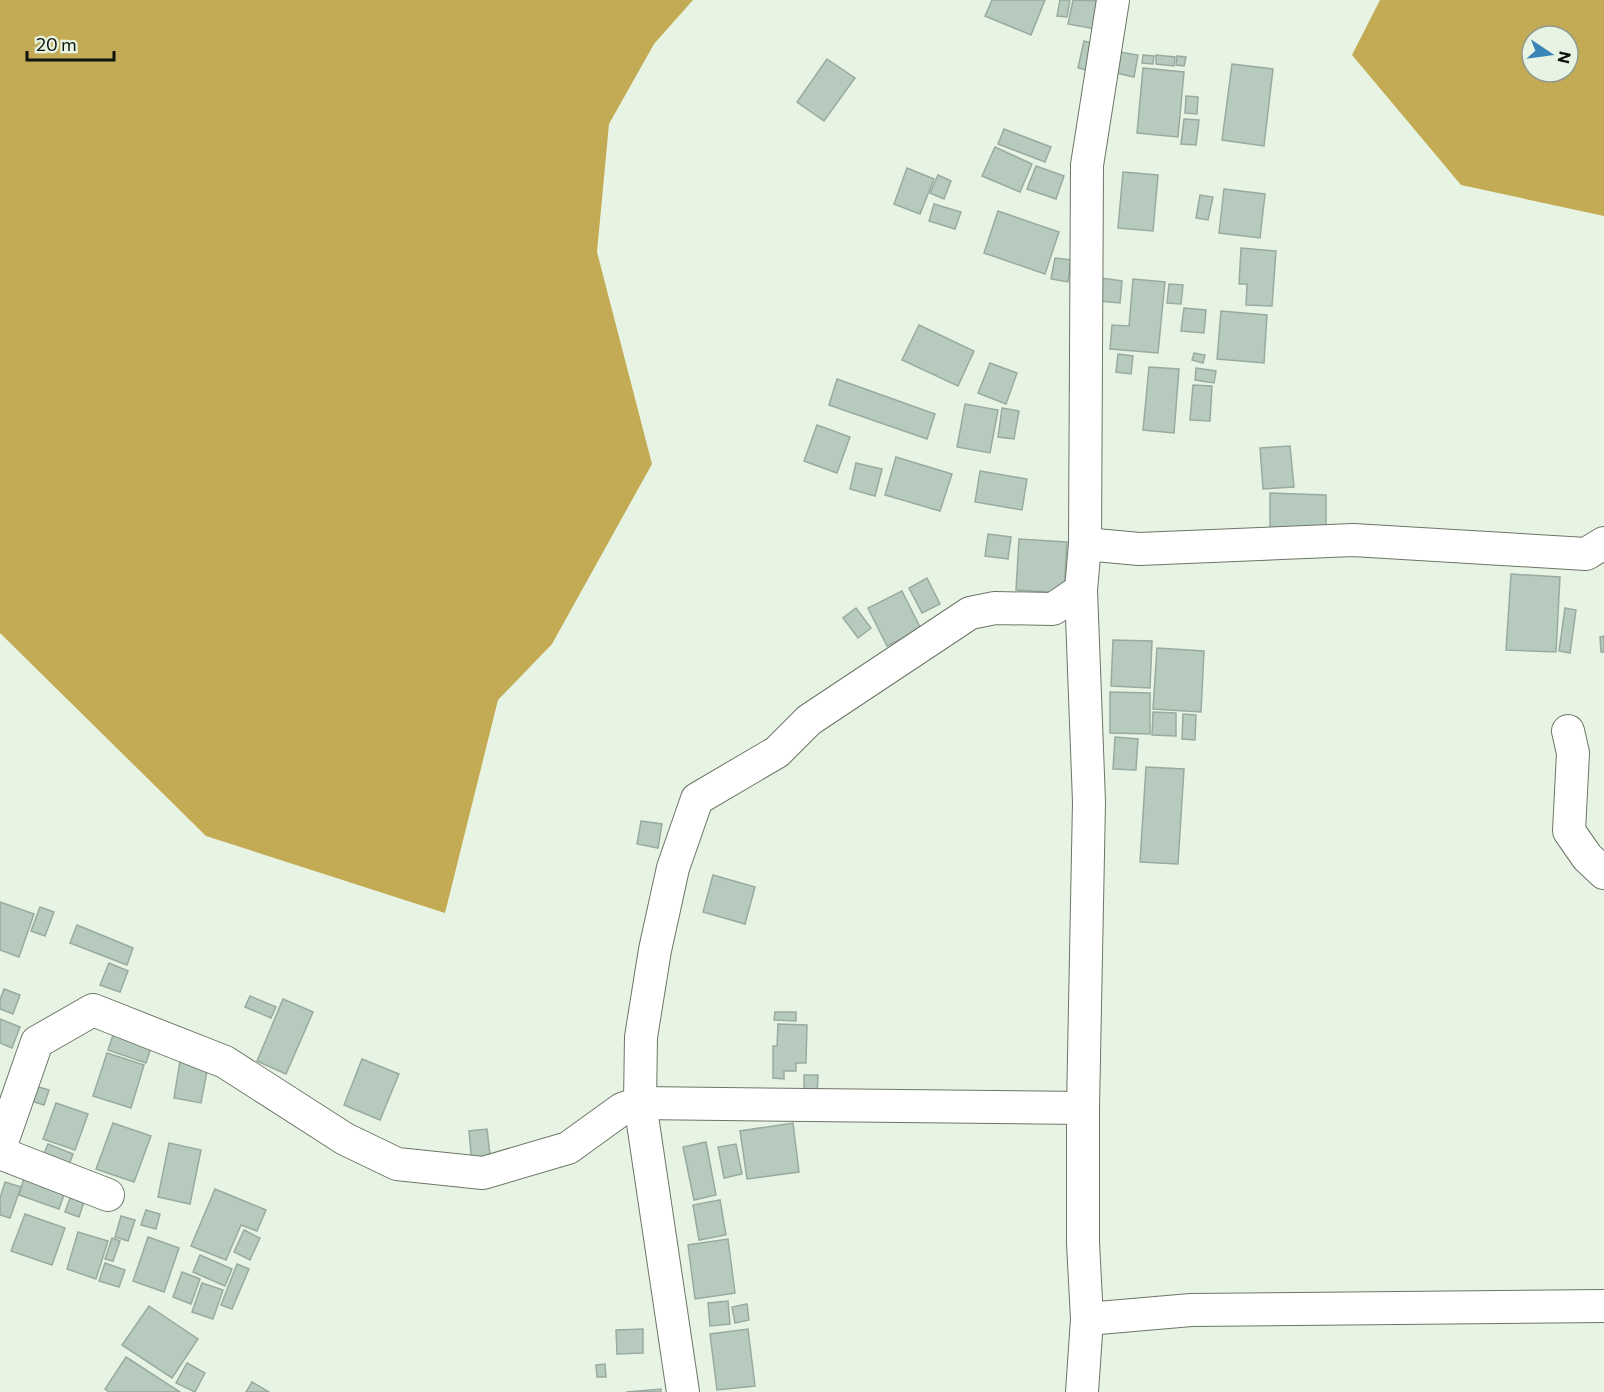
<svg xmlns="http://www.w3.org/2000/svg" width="1604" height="1392" font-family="Commissioner,sans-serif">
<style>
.forest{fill:#c2ab54;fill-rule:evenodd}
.building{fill:#b7cabe;stroke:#99aba0;stroke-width:1.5}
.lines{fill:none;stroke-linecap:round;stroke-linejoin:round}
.street-casing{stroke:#6c7667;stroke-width:34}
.street{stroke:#fff;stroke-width:32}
</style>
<rect width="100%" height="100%" fill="#e8f4e3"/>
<g class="forest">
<path d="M0,0H693L654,44L609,124L597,252L652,464L552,644L498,700L445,913L206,836L0,633Z"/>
<path d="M1380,0H1604V216L1461,185L1352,55ZM1532,36H1568V72H1532Z"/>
</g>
<g class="building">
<path d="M992,0H1045L1031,35L985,16Z"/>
<path d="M1060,0H1070L1067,17L1057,16Z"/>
<path d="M1073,0L1100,1L1095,29L1068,24Z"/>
<path d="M1084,41L1100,45L1094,72L1078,68Z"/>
<path d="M1120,52L1138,55L1134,77L1116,73Z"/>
<path d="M1143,55L1154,56L1153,64L1142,63Z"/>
<path d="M1156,55L1175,57L1174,66L1156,64Z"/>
<path d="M1177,56L1186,57L1184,66L1176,65Z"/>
<path d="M827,59L855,78L824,121L797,102Z"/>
<path d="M1232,64L1273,69L1264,146L1222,140Z"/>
<path d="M1143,68L1184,72L1178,137L1137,133Z"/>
<path d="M1186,96L1198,97L1197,114L1185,113Z"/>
<path d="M1184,119L1199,120L1196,145L1181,144Z"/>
<path d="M1004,129L1051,147L1045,162L998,144Z"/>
<path d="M995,147L1032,164L1020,192L982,176Z"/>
<path d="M1036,166L1064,176L1056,199L1027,189Z"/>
<path d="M907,168L934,179L920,214L894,204Z"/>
<path d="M1123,172L1158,175L1153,231L1118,228Z"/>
<path d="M938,175L951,181L944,199L930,193Z"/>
<path d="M1224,189L1265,194L1260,238L1219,233Z"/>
<path d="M1200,195L1213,197L1208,220L1196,218Z"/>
<path d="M934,204L961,212L955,229L929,221Z"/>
<path d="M998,211L1059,232L1045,274L984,253Z"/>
<path d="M1241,248L1276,251L1272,306L1246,305L1247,284H1239Z"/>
<path d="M1055,258L1071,260L1068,282L1051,279Z"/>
<path d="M1101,278L1122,281L1120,303L1099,301Z"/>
<path d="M1133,279L1165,282L1158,353L1110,349L1112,325L1129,326Z"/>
<path d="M1169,284L1183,285L1181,304L1167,303Z"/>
<path d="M1184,308L1206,310L1204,333L1181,331Z"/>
<path d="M1221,311L1267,315L1264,363L1217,359Z"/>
<path d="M919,325L974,351L958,386L902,360Z"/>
<path d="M1194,353L1205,355L1203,363L1192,360Z"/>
<path d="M1118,354L1133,356L1131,374L1116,372Z"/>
<path d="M990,363L1017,373L1006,404L978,393Z"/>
<path d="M1149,367L1179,369L1174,433L1143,430Z"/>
<path d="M1196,368L1216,371L1214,383L1195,380Z"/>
<path d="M837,379L935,414L927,439L829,405Z"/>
<path d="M1193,385L1212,386L1210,421L1190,420Z"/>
<path d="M965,404L998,410L990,453L957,447Z"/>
<path d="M1002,408L1019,411L1014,439L998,437Z"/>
<path d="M817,425L850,437L837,473L804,461Z"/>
<path d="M1290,446L1294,487L1263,489L1260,448Z"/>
<path d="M896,457L952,474L940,511L885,495Z"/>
<path d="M856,463L882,469L875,496L850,489Z"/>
<path d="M980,471L1027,479L1022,510L975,502Z"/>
<path d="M1270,493L1326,495V533L1270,532Z"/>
<path d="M988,534L1011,537L1008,559L985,556Z"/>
<path d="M1019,539L1067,542L1064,593L1016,590Z"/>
<path d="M1511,574L1560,577L1556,652L1506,650Z"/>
<path d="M927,578L940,604L922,613L909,588Z"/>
<path d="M902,591L921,629L887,646L868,608Z"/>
<path d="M856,608L871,628L858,638L843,618Z"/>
<path d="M1565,608L1576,610L1570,653L1559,651Z"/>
<path d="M1604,636V652H1601L1600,637Z"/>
<path d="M1113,640L1152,641L1150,688L1111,686Z"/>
<path d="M1157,648L1204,651L1201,712L1153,709Z"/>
<path d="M1110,692L1150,693V734L1110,733Z"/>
<path d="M1153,712L1176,713V736L1152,735Z"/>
<path d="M1183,714L1196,715L1195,740L1182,739Z"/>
<path d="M1115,737L1138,739L1136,770L1113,769Z"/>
<path d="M1146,767L1184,769L1178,864L1140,862Z"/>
<path d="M641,821L662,824L658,848L637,844Z"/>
<path d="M713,875L755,887L745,924L703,912Z"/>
<path d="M0,902L34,914L19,957L0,950Z"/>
<path d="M40,907L54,912L45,936L31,931Z"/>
<path d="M77,925L133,948L127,965L70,943Z"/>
<path d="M109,963L128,971L120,992L100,985Z"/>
<path d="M4,989L20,995L13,1014L0,1009V1000Z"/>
<path d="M250,996L276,1007L271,1018L245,1007Z"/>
<path d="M283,999L313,1012L286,1074L257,1061Z"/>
<path d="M775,1012H796V1021L774,1020Z"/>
<path d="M0,1019L20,1027L12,1048L0,1043Z"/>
<path d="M778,1024L807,1025L806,1063H796V1071H784V1079L773,1078V1046H777Z"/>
<path d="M114,1032L152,1045L146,1063L108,1050Z"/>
<path d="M107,1053L144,1065L131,1108L93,1096Z"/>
<path d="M362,1059L399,1074L380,1120L344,1105Z"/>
<path d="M180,1061L208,1066L201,1103L174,1098Z"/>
<path d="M804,1075H818L817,1097H804Z"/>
<path d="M32,1085L49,1090L44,1105L28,1100Z"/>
<path d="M56,1103L88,1114L75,1150L43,1139Z"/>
<path d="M113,1123L151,1136L134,1182L96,1169Z"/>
<path d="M793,1123L799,1172L747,1179L740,1131Z"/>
<path d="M487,1129L491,1163L472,1165L469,1131Z"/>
<path d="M706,1142L716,1195L694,1200L683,1147Z"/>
<path d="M169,1143L201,1150L190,1204L158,1197Z"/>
<path d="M48,1144L73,1154L68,1168L42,1158Z"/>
<path d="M736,1144L742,1174L724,1178L718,1147Z"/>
<path d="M24,1178L65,1192L59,1209L19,1195Z"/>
<path d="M5,1182L21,1187L10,1218L0,1215V1198Z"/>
<path d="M215,1189L266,1210L257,1231L241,1225L226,1260L191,1246Z"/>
<path d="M70,1198L84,1202L79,1217L65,1212Z"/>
<path d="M720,1200L726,1235L699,1240L693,1205Z"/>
<path d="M146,1210L160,1214L156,1229L141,1225Z"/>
<path d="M25,1214L65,1228L52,1265L11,1251Z"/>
<path d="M121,1216L135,1220L128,1241L115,1237Z"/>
<path d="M244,1230L260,1238L250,1260L234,1252Z"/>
<path d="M78,1232L108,1241L96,1279L67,1269Z"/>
<path d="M148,1237L179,1248L164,1292L133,1281Z"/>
<path d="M112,1238L120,1241L113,1261L105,1259Z"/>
<path d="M728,1239L735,1293L695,1299L688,1245Z"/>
<path d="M200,1255L232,1269L225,1286L193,1272Z"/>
<path d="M105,1263L125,1270L119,1287L99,1281Z"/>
<path d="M237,1264L249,1269L232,1309L221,1305Z"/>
<path d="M182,1272L200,1279L191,1304L173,1297Z"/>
<path d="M202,1283L223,1290L213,1319L192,1312Z"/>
<path d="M728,1301L730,1324L710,1326L708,1303Z"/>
<path d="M747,1304L749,1320L735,1323L732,1307Z"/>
<path d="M149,1306L198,1339L172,1378L122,1345Z"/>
<path d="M643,1329V1353L617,1354L616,1330Z"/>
<path d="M748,1329L755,1386L717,1390L710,1334Z"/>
<path d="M126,1357L180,1392H109L105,1389Z"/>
<path d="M187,1363L205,1373L195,1392L176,1383Z"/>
<path d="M605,1364L606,1377H597L596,1365Z"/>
<path d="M252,1382L269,1392H246Z"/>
<path d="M661,1389V1392H626Z"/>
</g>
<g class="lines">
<defs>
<g id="street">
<path d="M1085,544L1139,549L1353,540L1586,554L1604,543"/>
<path d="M1568,731L1573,753L1569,831L1587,857L1604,873"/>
<path d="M0,1148L37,1042L93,1010L225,1062L345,1139L397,1164L483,1173L568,1148L622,1109L640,1103L1083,1108"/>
<path d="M0,1153L108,1195"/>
<path d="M1087,1319L1191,1310L1604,1306"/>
<path d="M683,1392L640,1103L641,1037L655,950L673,868L697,799L777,752L809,720L970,613L995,608L1053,609L1081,590"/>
<path d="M1082,1392L1087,1319L1083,1243V1108L1089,802L1081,590L1085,544L1087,165L1113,0"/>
</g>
</defs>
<use href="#street" class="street-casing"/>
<use href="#street" class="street"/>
</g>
<g transform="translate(1550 54) rotate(103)"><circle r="28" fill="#e8f4e3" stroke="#929a8e" stroke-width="1.5"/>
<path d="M0-4.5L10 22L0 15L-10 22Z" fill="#3985b8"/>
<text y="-9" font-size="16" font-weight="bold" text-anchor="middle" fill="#10140e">N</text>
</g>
<path d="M27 51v9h87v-9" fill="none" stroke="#10140e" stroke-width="3"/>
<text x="36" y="51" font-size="18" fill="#10140e" stroke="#e8f4e3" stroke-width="4.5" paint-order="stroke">20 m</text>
</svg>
